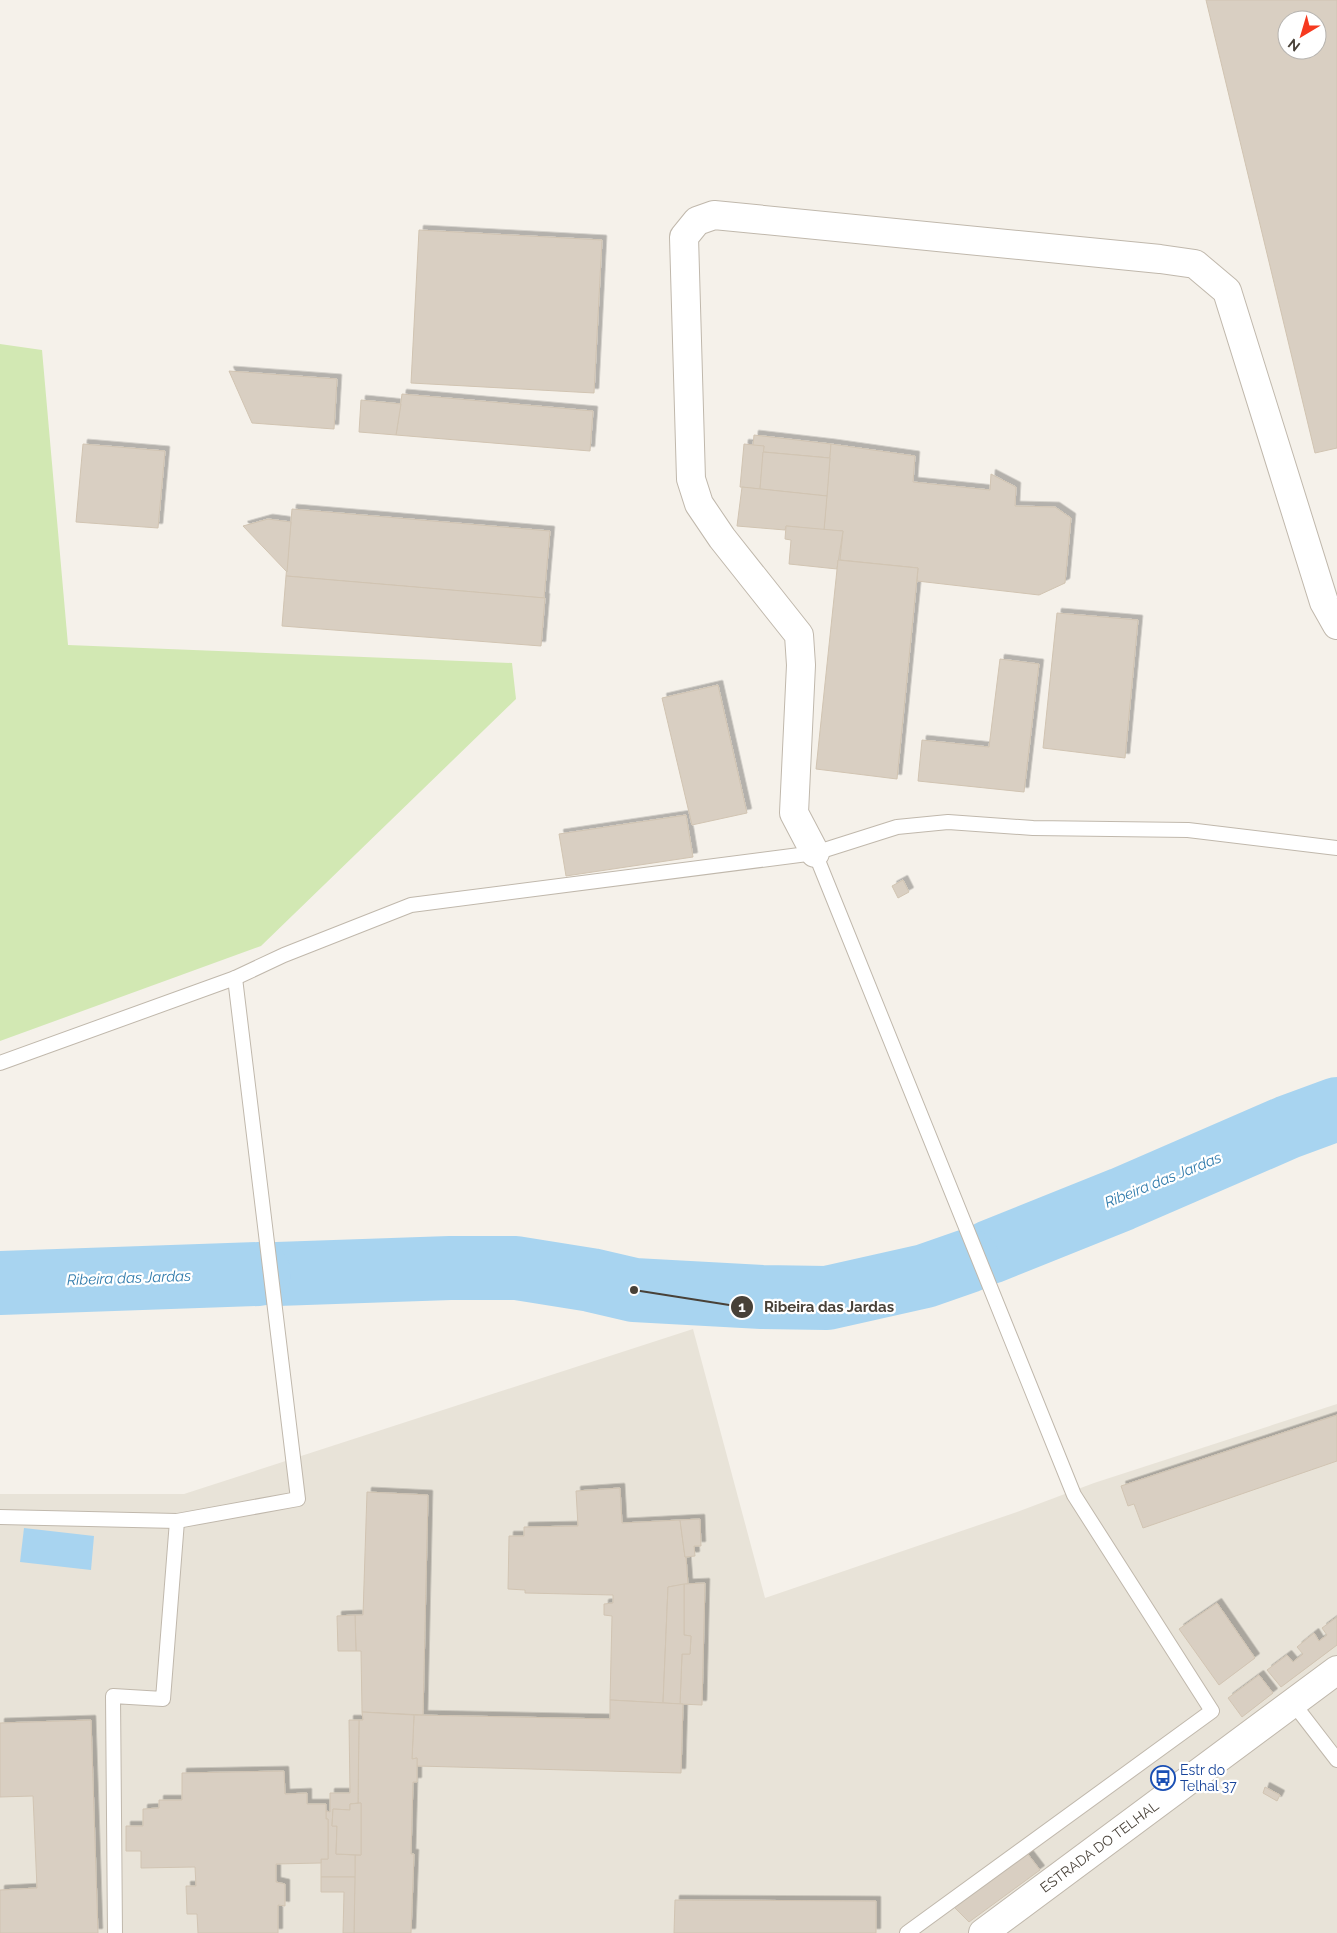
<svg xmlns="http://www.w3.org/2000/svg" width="1337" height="1933" font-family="Raleway,sans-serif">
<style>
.residential{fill:#e8e3d8}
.green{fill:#d2e8b3}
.water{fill:#a8d4f0}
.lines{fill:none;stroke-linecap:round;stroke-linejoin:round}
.river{stroke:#a8d4f0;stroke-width:64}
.building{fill:#d9cfc2;stroke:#d1c4b2;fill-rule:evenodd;filter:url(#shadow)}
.service-casing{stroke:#c0b8ac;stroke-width:16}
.minor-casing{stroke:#c0b8ac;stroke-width:30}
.tertiary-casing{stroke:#c0b8ac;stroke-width:30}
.service{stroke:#fff;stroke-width:14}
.minor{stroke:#fff;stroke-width:28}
.tertiary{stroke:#fff;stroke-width:28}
.labels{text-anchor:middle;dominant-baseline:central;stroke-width:4.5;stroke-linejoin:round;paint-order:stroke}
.transit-label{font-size:14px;fill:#164399;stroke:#fff;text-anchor:start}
.street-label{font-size:14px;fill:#484138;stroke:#fff}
.water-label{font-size:15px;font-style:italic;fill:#307bac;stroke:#fff}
.leader{fill:none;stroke:#484138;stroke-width:2}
.callout-dot{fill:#484138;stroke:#fff;stroke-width:2}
.mark-label{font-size:15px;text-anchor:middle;font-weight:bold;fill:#fff}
.callout-label{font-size:15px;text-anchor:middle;font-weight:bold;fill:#484138;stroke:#fff;stroke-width:4.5;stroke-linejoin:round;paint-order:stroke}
</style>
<defs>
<filter id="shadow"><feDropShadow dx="4.5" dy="-4.5" stdDeviation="0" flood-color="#0004"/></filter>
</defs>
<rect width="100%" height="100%" fill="#f5f1ea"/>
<path class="residential" d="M693,1329L765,1598L1017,1512L1094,1483L1337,1404V1933H0V1494H184Z"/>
<path class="green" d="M0,344L42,350L68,645L512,663L516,699L261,946L0,1041Z"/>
<path class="water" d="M24,1528L94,1536L91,1570L20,1562Z"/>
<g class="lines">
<g class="river">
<path d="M990,1252L1122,1199L1288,1127L1337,1109"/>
<path d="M277,1274L450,1268H516L591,1280L634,1290L762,1297L827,1298L925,1276L968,1261"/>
<path d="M0,1283L259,1274"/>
</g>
</g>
<g class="building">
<path d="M1206,0H1337V448L1315,453ZM1287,20H1317V50H1287Z"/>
<path d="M419,230L602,240L594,393L411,383Z"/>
<path d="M229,371L337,379L334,429L252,423Z"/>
<path d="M402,394L593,411L590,451L396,435Z"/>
<path d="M361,400L401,404L396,435L359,432Z"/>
<path d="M754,435L831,444L830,458L763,452L764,446H753Z"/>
<path d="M83,444L165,451L158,528L76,522Z"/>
<path d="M744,444L764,446L760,489L740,487Z"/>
<path d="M831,444L915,456L913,482L990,490L991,474L1016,487L1015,506L1055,507L1071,518L1065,583L1039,595L917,581L918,568L840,560L843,531L824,530Z"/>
<path d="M763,452L830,458L827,496L760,489Z"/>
<path d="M742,487L827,496L824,530L786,526L785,530L737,526Z"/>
<path d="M292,509L550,531L544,598L286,576Z"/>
<path d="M268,519L291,522L287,572L243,526Z"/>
<path d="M786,526L843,531L837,569L789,564L791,540L785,539Z"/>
<path d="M838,560L918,568L897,779L816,769Z"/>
<path d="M286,576L545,598L541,646L282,626Z"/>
<path d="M1057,613L1138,620L1125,758L1043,748Z"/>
<path d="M1000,659L1039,664L1024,792L918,781L922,740L989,747Z"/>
<path d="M718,685L747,813L692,825L662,698Z"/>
<path d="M686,815L693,857L566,876L559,834Z"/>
<path d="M903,880L909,892L898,898L892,886Z"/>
<path d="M1337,1415V1461L1143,1528L1134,1504L1128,1506L1121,1486Z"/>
<path d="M620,1488L622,1523L680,1520L685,1557H686L688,1584L668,1587L663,1703L610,1700L612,1616L604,1615V1604L613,1603V1595L525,1593V1590L508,1589L509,1536H524V1527L578,1526L576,1491Z"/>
<path d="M367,1492L428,1495L423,1715L362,1712L361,1651H356L355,1615H363Z"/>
<path d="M700,1519L701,1546H694L695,1556L685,1557L680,1520Z"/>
<path d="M705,1583L702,1705L680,1704L682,1654H690L691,1636L684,1635V1584Z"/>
<path d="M684,1584V1635L691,1636L690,1654H682L680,1704L663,1703L668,1587Z"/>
<path d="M1217,1603L1255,1658L1219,1685L1179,1629Z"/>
<path d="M355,1615L356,1651H338L337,1616Z"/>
<path d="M1337,1617V1645L1281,1687L1267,1670L1287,1655L1293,1662L1303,1654L1297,1647L1314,1633L1319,1641L1327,1635L1322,1628Z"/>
<path d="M1259,1675L1273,1693L1242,1717L1228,1698Z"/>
<path d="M610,1700L683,1704L681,1773L417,1766V1758L412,1759L414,1715L610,1719Z"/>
<path d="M362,1712L414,1715L412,1759L417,1758V1782H413L411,1854H414L411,1933H354L355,1855H361V1803H358L359,1720H363Z"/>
<path d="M91,1720L98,1933H0V1890L37,1888L33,1796L0,1797V1723Z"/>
<path d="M349,1720H359L358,1803L350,1804V1810L333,1809L332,1826H337L336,1854L355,1855V1877H321V1859H328V1819H326V1811L330,1812V1793H350Z"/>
<path d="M284,1771L285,1794L307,1793V1804H326V1819H328V1859H321V1863L276,1864V1882L285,1884V1906L278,1905V1933H198L197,1914H187L186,1886H196L195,1867L141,1868V1851H126V1826H143V1809L159,1808V1800H182V1773Z"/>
<path d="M1265,1787L1280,1795L1277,1801L1263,1793Z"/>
<path d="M361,1803V1855L336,1854L337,1826H332L333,1809L350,1810V1804Z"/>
<path d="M1024,1849L1040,1870L969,1922L950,1903Z"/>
<path d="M321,1877H355L354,1933H343L344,1892H321Z"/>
<path d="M675,1900L876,1901V1933H674Z"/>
</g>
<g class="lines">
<defs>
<g id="service">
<path d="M815,853L1074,1495L1212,1711L907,1933"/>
<path d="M0,1063L235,978L284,955L411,905L815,853L897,827L948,822L1033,828L1188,830L1337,848"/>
<path d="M0,1517L177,1521L298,1499L235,978"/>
<path d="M1293,1703L1337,1760"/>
<path d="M115,1933L113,1696L163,1699L177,1521"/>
</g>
<path id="minor" d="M815,853L794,813L801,665L799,635L722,538L699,504L691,479L684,237L697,221L714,215L1160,259L1195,264L1227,291L1324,602L1337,625"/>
<g id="tertiary">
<path id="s1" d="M983,1933L1337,1670"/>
</g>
</defs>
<use href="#service" class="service-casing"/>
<use href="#minor" class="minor-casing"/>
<use href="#tertiary" class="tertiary-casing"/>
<use href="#service" class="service"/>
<use href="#minor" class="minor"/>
<use href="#tertiary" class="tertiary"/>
</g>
<defs>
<symbol id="bus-ring" viewBox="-11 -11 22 22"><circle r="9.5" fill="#fff" stroke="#1a4fb4" stroke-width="1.5"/><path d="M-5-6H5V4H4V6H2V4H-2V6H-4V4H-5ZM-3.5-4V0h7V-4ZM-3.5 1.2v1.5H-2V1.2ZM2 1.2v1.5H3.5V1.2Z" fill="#1a4fb4"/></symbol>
</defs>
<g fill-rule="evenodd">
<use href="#bus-ring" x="1149" y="1764" width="28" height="28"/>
</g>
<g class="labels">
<g class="transit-label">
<text x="1180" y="1770">Estr do<tspan x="1180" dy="16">Telhal 37</tspan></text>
</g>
<g class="street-label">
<text stroke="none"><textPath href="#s1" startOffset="145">ESTRADA DO TELHAL</textPath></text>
</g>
<g class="water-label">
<text transform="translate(1163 1180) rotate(-22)">Ribeira das Jardas</text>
<text transform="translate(129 1278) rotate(-2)">Ribeira das Jardas</text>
</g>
</g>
<path class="leader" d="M634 1290L742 1307"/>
<g class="callout-dot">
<circle cx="634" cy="1290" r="5"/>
<circle cx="742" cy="1307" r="12"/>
</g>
<g class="mark-label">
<text x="742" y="1312">1</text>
</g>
<g class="callout-label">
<text x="829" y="1312">Ribeira das Jardas</text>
</g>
<g transform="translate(1302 35) rotate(218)"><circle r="24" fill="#ffffff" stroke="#b6b3af"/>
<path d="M0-4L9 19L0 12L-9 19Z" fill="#f6391f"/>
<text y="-8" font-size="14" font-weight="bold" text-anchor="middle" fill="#484138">N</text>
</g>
</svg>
